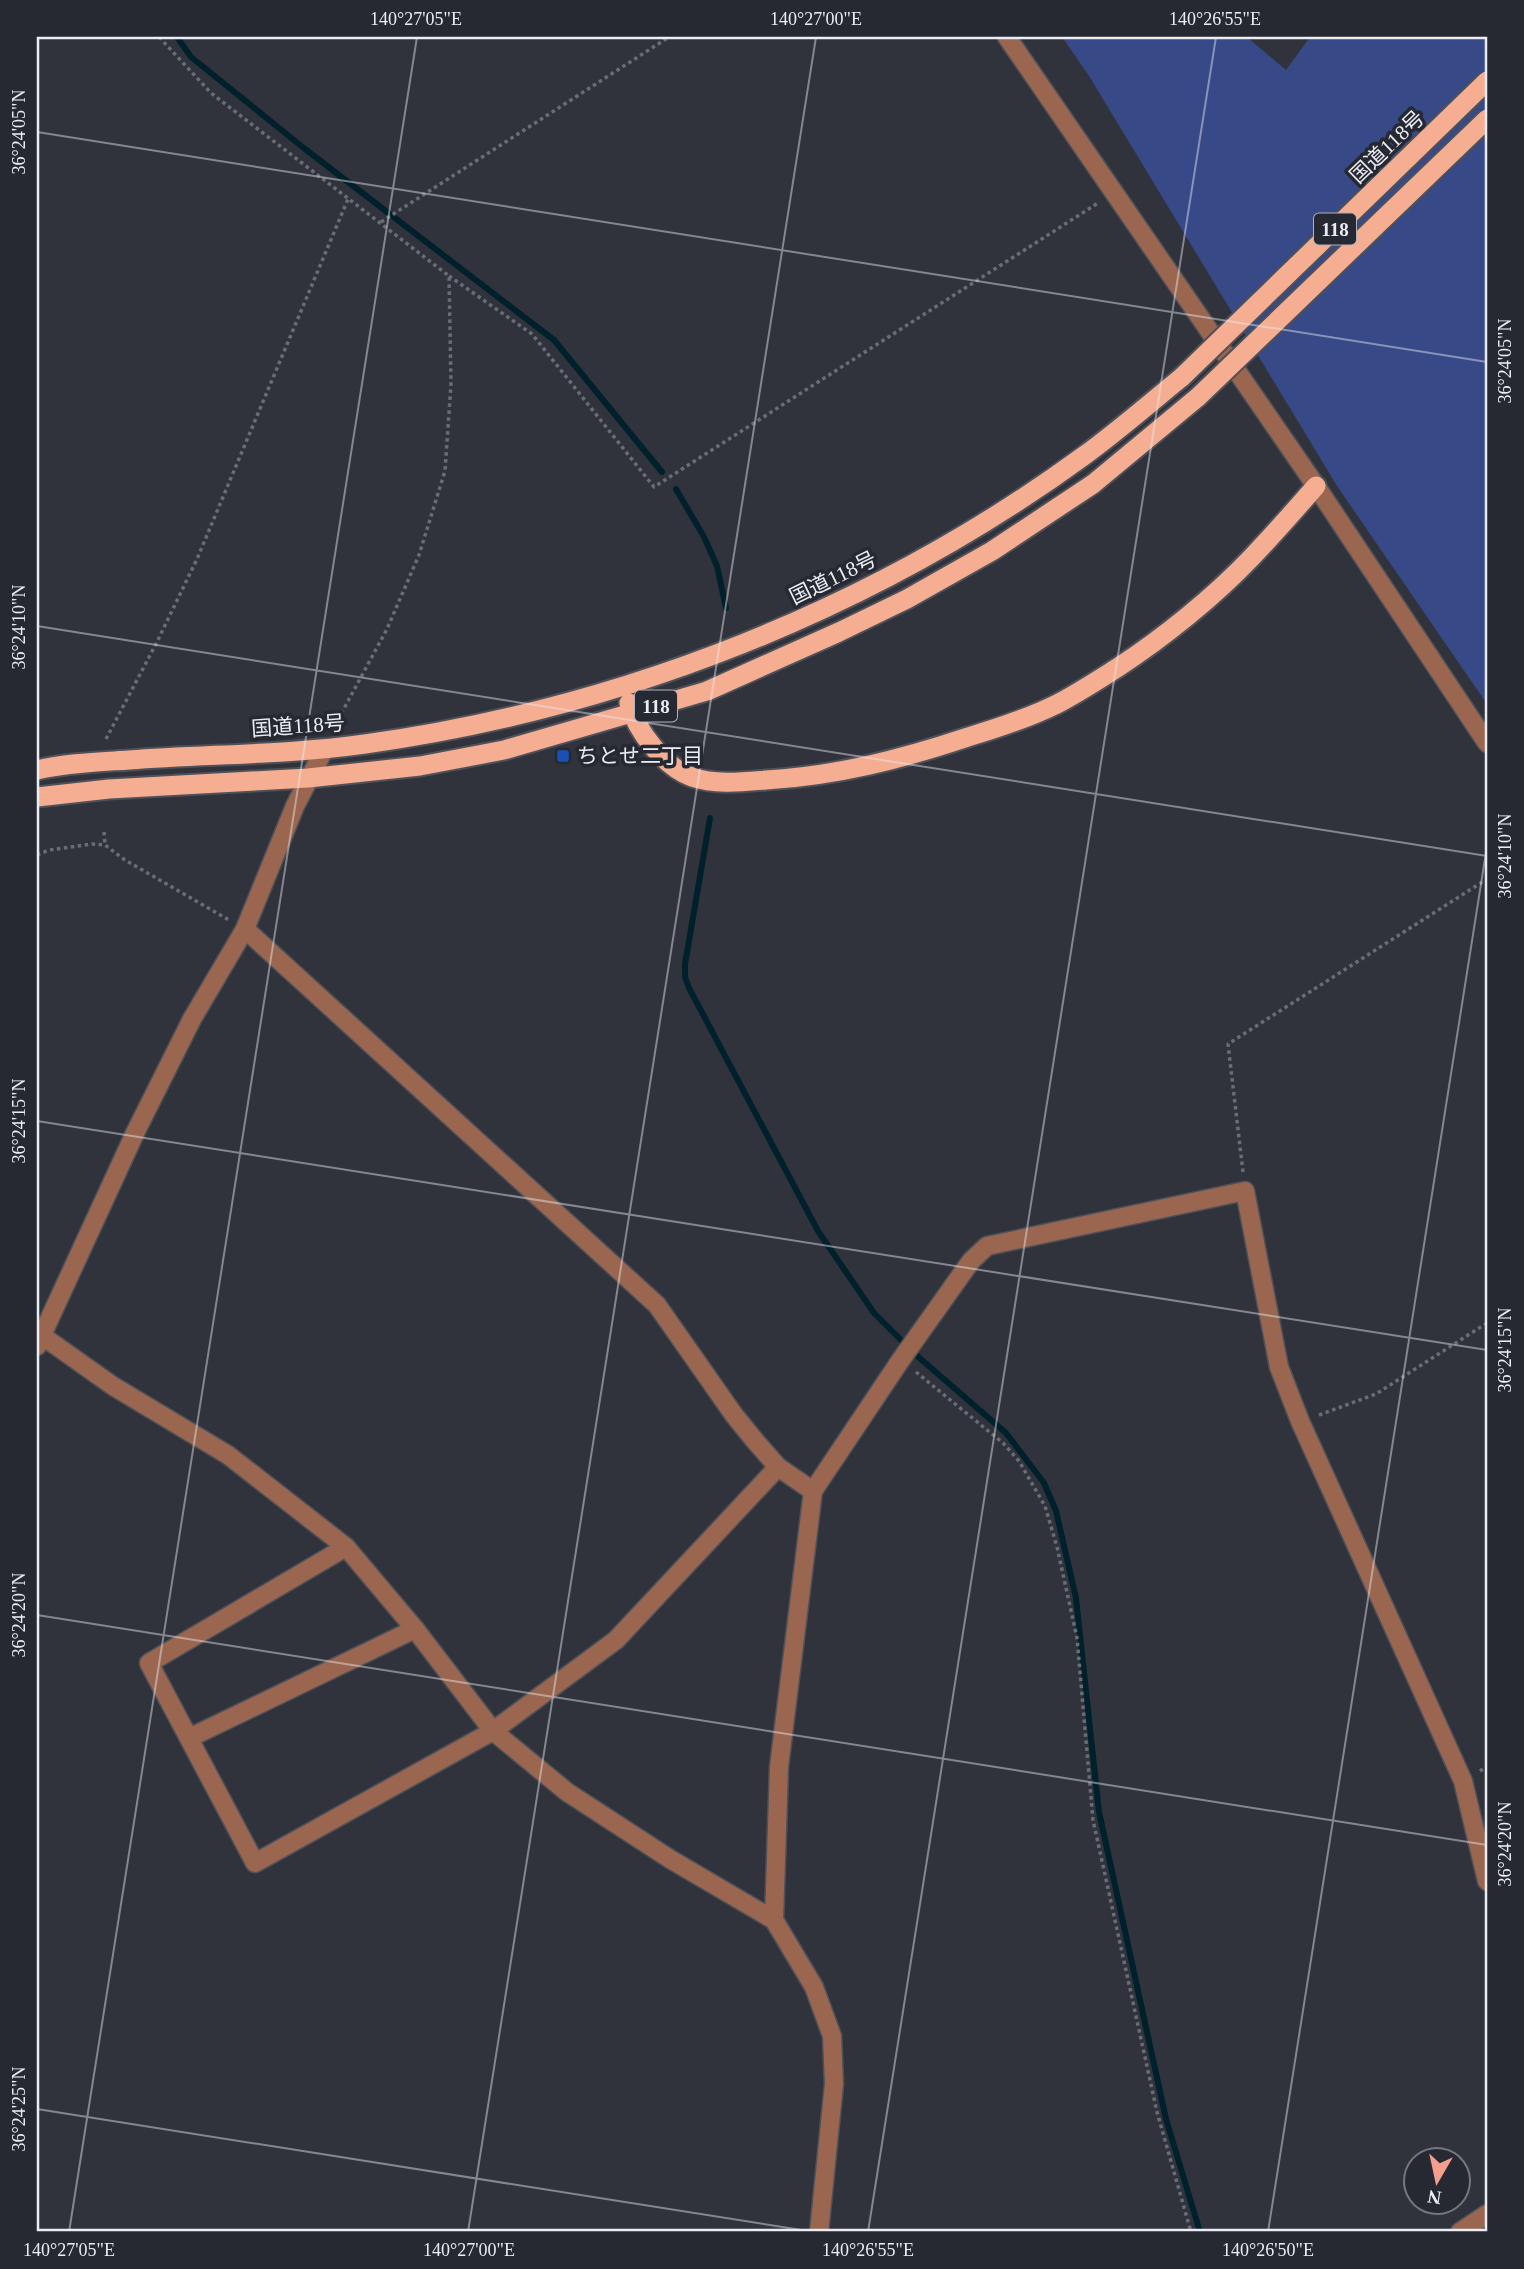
<svg xmlns="http://www.w3.org/2000/svg" width="1524" height="2269" font-family="'Times New Roman','Noto Sans JP',serif">
<style>
.green{fill:#374986}
.lines{fill:none;stroke-linecap:round;stroke-linejoin:round}
.stream{stroke:#00202c;stroke-width:6}
.minor-casing{stroke:#4e5159;stroke-width:21}
.tertiary-casing{stroke:#4e5159;stroke-width:21}
.trunk-casing{stroke:#4e5159;stroke-width:23}
.path{stroke:#6a6d75;stroke-width:3.5;stroke-dasharray:3.5 3.5;stroke-linecap:butt}
.minor{stroke:#9b664f;stroke-width:18}
.tertiary{stroke:#9b664f;stroke-width:18}
.trunk{stroke:#f5ae91;stroke-width:19}
.trunk-bridge-casing{stroke:#4e5159;stroke-width:23;stroke-linecap:butt}
.trunk-bridge{stroke:#f5ae91;stroke-width:19}
.ticks{fill:none;stroke:#eaedf3;stroke-width:2;stroke-opacity:0.45}
.transit-dot{fill:#1a4fb4;stroke:#262932;stroke-width:2.5}
.labels{text-anchor:middle;dominant-baseline:central;stroke-width:7;stroke-linejoin:round;paint-order:stroke}
.shield{fill:#262932;stroke:#afb2b9;stroke-width:2}
.shield-label{font-size:19px;font-weight:bold;fill:#eaedf3}
.street-label{font-size:21px;fill:#eaedf3;stroke:#262932}
.poi-label{font-size:21px;fill:#eaedf3;stroke:#262932;text-anchor:start}
.neatline{fill:none;stroke:#eaedf3;stroke-width:2.5}
.ticks-label{font-size:18px;text-anchor:middle;fill:#eaedf3}
</style>
<rect width="100%" height="100%" fill="#30333c"/>
<path class="green" d="M1062,37H1247L1286,70L1310,37H1487V704L1337,486L1089,76Z"/>
<g class="lines">
<g class="stream">
<path d="M177,37L191,57L305,149L554,340L662,472"/>
<path d="M676,489L704,537L717,566L726,608"/>
<path d="M710,818L685,964V977L689,988L818,1231L874,1313L915,1354L1006,1433L1044,1483L1056,1511L1076,1598L1099,1812L1166,2119L1200,2232"/>
</g>
<defs>
<g id="minor">
<path d="M245,929L657,1305L734,1415L756,1442L778,1467L813,1491"/>
<path d="M346,1547L149,1663L255,1863L493,1731L616,1640L778,1467"/>
<path d="M189,1738L415,1629"/>
<path d="M774,1920L779,1767L813,1491L900,1361L971,1261L987,1246L1245,1191L1279,1367L1300,1421L1463,1781L1487,1881"/>
</g>
<g id="tertiary">
<path d="M1007,37L1316,486L1487,743"/>
<path d="M41,1335L113,1386L228,1455L346,1547L415,1629L493,1731L567,1792L670,1859L774,1920L814,1987L832,2036L834,2084L819,2232"/>
<path d="M37,1346L136,1131L192,1019L245,929L295,806L324,750"/>
<path d="M1460,2232L1487,2214"/>
</g>
<g id="trunk">
<path d="M629,703C636,730 664,767 692,777C715,785 742,782 766,780C836,776 902,759 968,737C998,728 1029,718 1057,704C1078,693 1098,680 1117,668C1163,638 1214,597 1252,557C1274,534 1295,510 1316,486"/>
<path d="M37,770C67,763 99,762 129,760C208,754 287,755 365,744C623,708 874,609 1085,455C1118,431 1150,403 1182,377"/>
<path d="M37,797L109,789L308,778L420,766L504,750L707,691L839,632L907,599L992,551L1093,484L1198,397"/>
</g>
</defs>
<use href="#minor" class="minor-casing"/>
<use href="#tertiary" class="tertiary-casing"/>
<use href="#trunk" class="trunk-casing"/>
<g class="path">
<path d="M159,37L211,93L449,276L451,384L445,471L419,555L387,629L334,727"/>
<path d="M381,222L669,37"/>
<path d="M449,276L532,334L654,487L1098,203"/>
<path d="M106,739L157,642L197,559L348,199"/>
<path d="M104,832L105,845"/>
<path d="M37,855L49,850L92,844L105,845L125,860L229,920"/>
<path d="M1243,1172L1228,1044L1487,879"/>
<path d="M916,1372L1003,1443L1019,1461L1045,1506L1057,1547L1077,1638L1093,1820L1157,2112L1191,2232"/>
<path d="M1319,1415L1376,1394L1487,1323"/>
<path d="M1480,1771L1487,1766"/>
</g>
<use href="#minor" class="minor"/>
<use href="#tertiary" class="tertiary"/>
<use href="#trunk" class="trunk"/>
<defs>
<g id="trunk-bridge">
<path d="M1182,377L1487,81"/>
<path d="M1198,397L1487,119"/>
</g>
</defs>
<use href="#trunk-bridge" class="trunk-bridge-casing"/>
<use href="#trunk-bridge" class="trunk-bridge"/>
</g>
<path class="ticks" d="M37,132L1487,362M37,626L1487,856M37,1121L1487,1350M37,1615L1487,1845M37,2109L814,2232M69,2232L417,37M468,2232L816,37M868,2232L1216,37M1268,2232L1487,846"/>
<rect class="transit-dot" x="556" y="749" width="14" height="14" rx="3.5"/>
<g class="labels">
<g class="shield">
<rect x="1314" y="213.5" width="42" height="31" rx="5"/>
<rect x="635" y="690.5" width="42" height="31" rx="5"/>
</g>
<g class="shield-label">
<text x="1335" y="229">118</text>
<text x="656" y="706">118</text>
</g>
<g class="street-label">
<text transform="translate(1387 147) rotate(-44)">国道118号</text>
<text transform="translate(833 578) rotate(-26)">国道118号</text>
<text transform="translate(298 726) rotate(-4)">国道118号</text>
</g>
<g class="poi-label">
<text x="577" y="756">ちとせ二丁目</text>
</g>
</g>
<rect width="1524" height="2269" fill="none" stroke="#262932" stroke-width="77"/>
<g transform="translate(1437 2181) rotate(189)"><circle r="33" fill="#262932" stroke="#74777f" stroke-width="2"/>
<path d="M0-5L12 26L0 18L-12 26Z" fill="#f59d8f"/>
<text y="-10" font-size="19" font-weight="bold" text-anchor="middle" fill="#eaedf3">N</text>
</g>
<rect x="38" y="38" width="1448" height="2192" class="neatline"/>
<g class="ticks-label">
<text x="416" y="25">140°27'05"E</text>
<text x="816" y="25">140°27'00"E</text>
<text x="1215" y="25">140°26'55"E</text>
<text transform="translate(19 132) rotate(-90)" y="6">36°24'05"N</text>
<text transform="translate(1505 361) rotate(-90)" y="6">36°24'05"N</text>
<text transform="translate(19 627) rotate(-90)" y="6">36°24'10"N</text>
<text transform="translate(1505 856) rotate(-90)" y="6">36°24'10"N</text>
<text transform="translate(19 1121) rotate(-90)" y="6">36°24'15"N</text>
<text transform="translate(1505 1350) rotate(-90)" y="6">36°24'15"N</text>
<text transform="translate(19 1615) rotate(-90)" y="6">36°24'20"N</text>
<text transform="translate(1505 1844) rotate(-90)" y="6">36°24'20"N</text>
<text transform="translate(19 2109) rotate(-90)" y="6">36°24'25"N</text>
<text x="69" y="2256">140°27'05"E</text>
<text x="469" y="2256">140°27'00"E</text>
<text x="868" y="2256">140°26'55"E</text>
<text x="1268" y="2256">140°26'50"E</text>
</g>
</svg>
